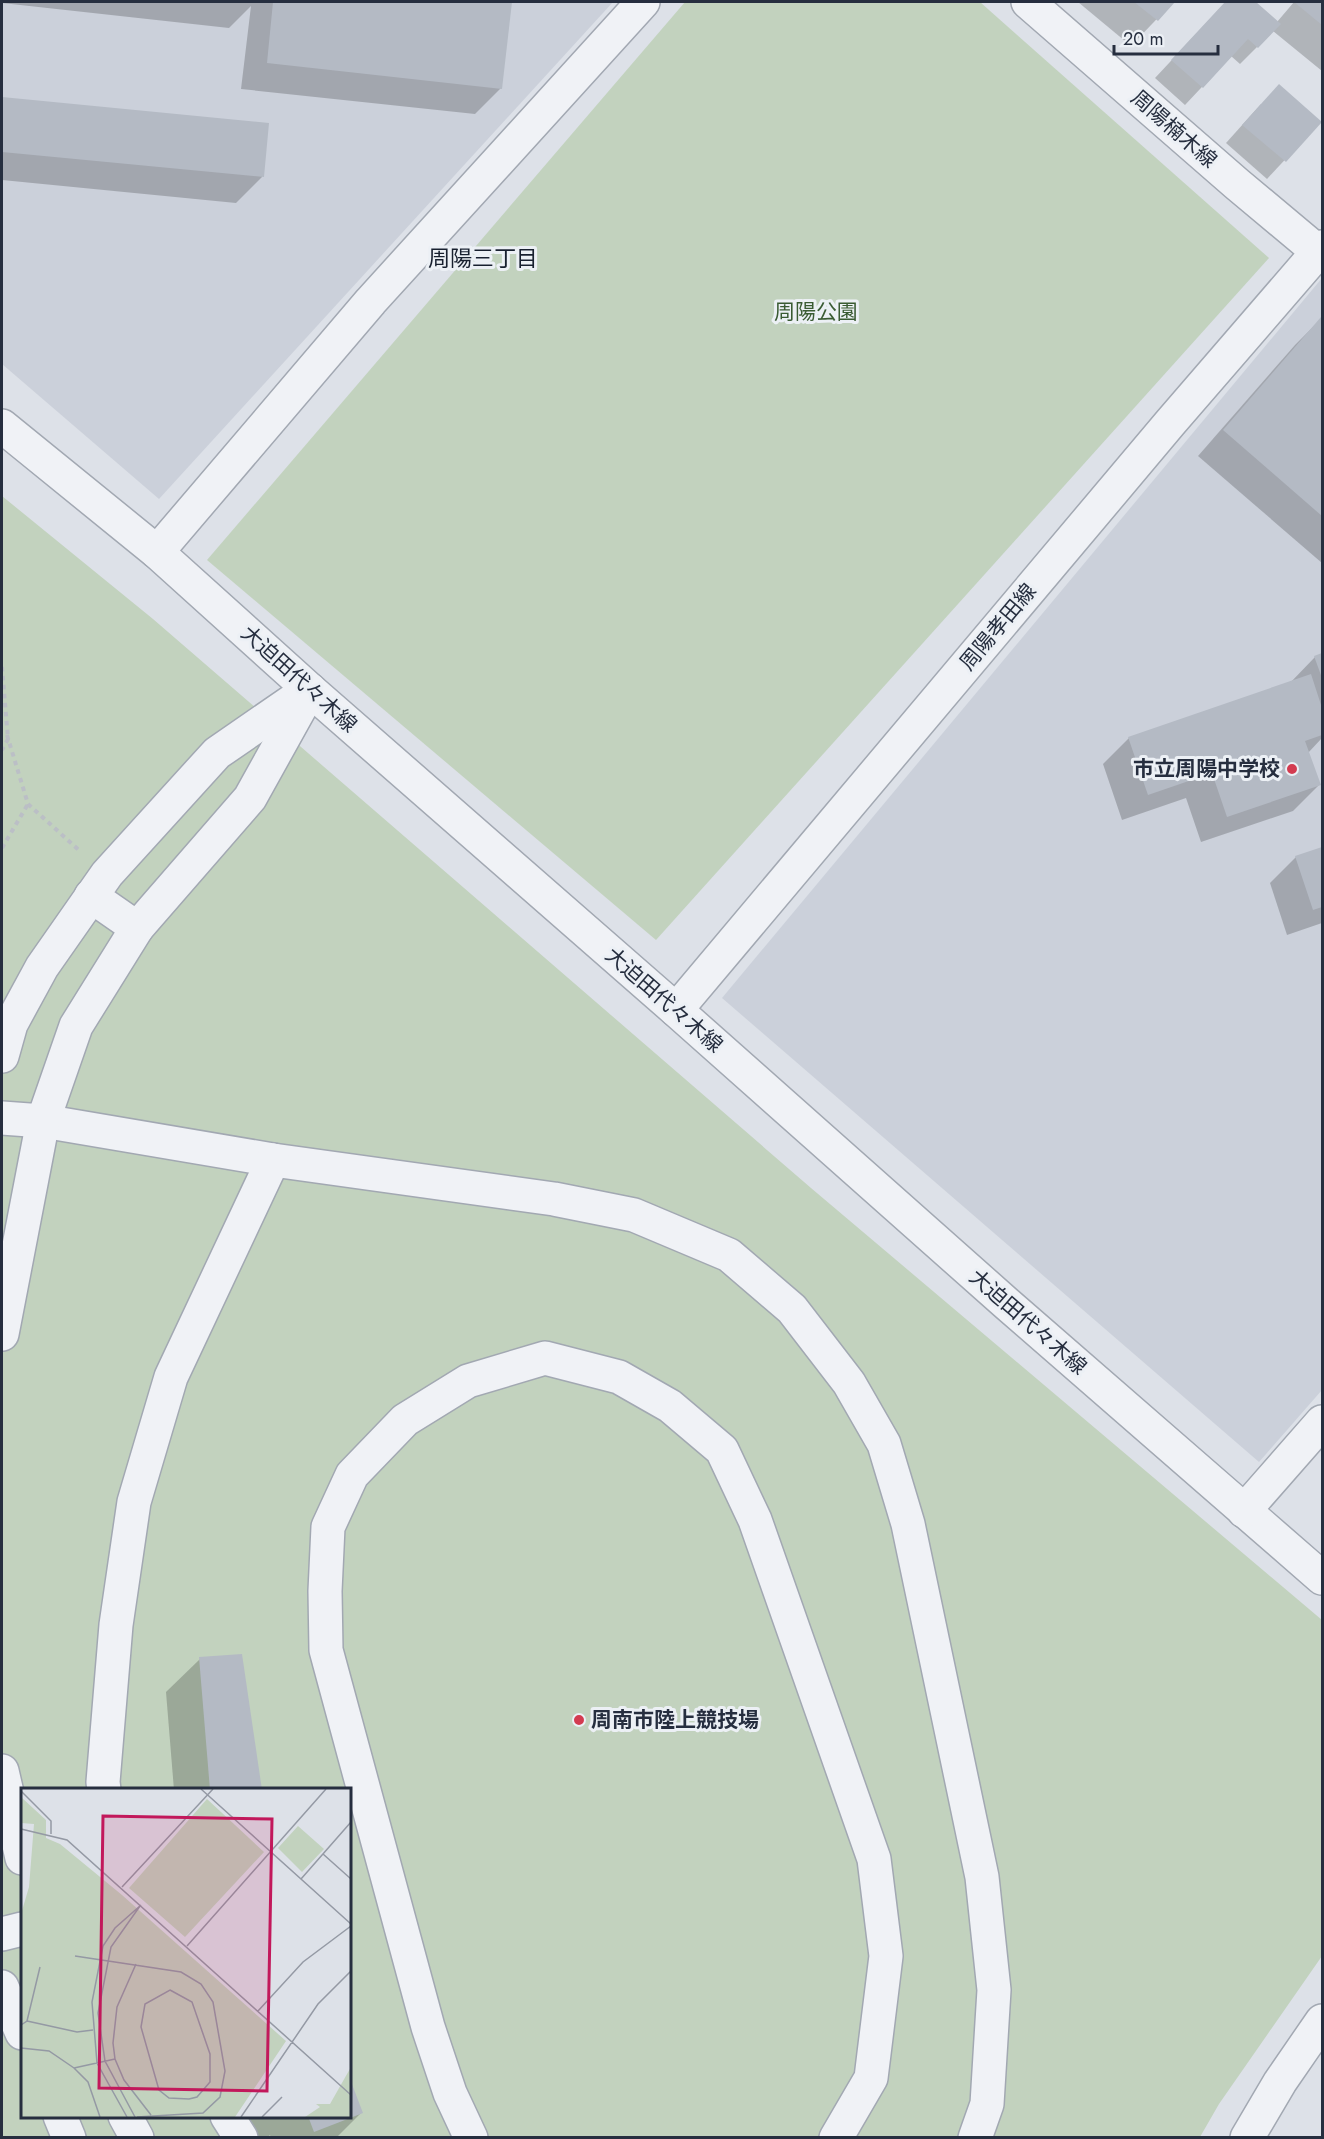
<svg xmlns="http://www.w3.org/2000/svg" width="1324" height="2139" font-family="Jost,'Noto Sans JP',sans-serif">
<style>
.built{fill:#cbd0da}
.green{fill:#c2d2be;fill-rule:evenodd}
.shadow{fill:#0003}
.building{fill:#b4bac4}
.lines{fill:none;stroke-linecap:round;stroke-linejoin:round}
.minor-casing{stroke:#a2a8b2;stroke-width:36}
.path{stroke:#bbbfc6;stroke-width:4;stroke-dasharray:4.5 4.5;stroke-linecap:butt}
.minor{stroke:#f0f2f6;stroke-width:33}
.poi-dot{fill:#d33b50;stroke:#ecf0f5;stroke-width:2}
.labels{text-anchor:middle;dominant-baseline:central;stroke-width:6;stroke-linejoin:round;paint-order:stroke}
.street-label{font-size:21px;fill:#262e3f;stroke:#ecf0f5}
.park-label{font-size:21px;fill:#3a5b33;stroke:#ecf0f5}
.poi-label{font-size:21px;font-weight:bold;fill:#262e3f;stroke:#ecf0f5;text-anchor:end}
.neighbourhood-label{font-size:22px;fill:#18202f;stroke:#ecf0f5}
.inset-road{fill:none;stroke:#9499a4;stroke-width:1.5}
.view{fill:#c2185b;fill-opacity:0.15;stroke:#c2185b;stroke-width:3}
.inset-edge{fill:none;stroke:#262e3f;stroke-width:3}
</style>
<rect width="100%" height="100%" fill="#dde1e8"/>
<g class="built">
<path d="M2,2H613L159,499L2,364Z"/>
<path d="M1322,278V1390L1259,1462L722,998Z"/>
</g>
<g class="green">
<path d="M685,2H980L1269,258L656,940L207,560Z"/>
<path d="M2,496L153,619L811,1188L1322,1620V1956L1219,2104L1200,2137H2ZM22,1790H350V2116H22Z"/>
</g>
<g class="shadow">
<path d="M2,2H510L501,88L475,114L241,89L251,6L229,28L2,3Z"/>
<path d="M1078,2H1173L1131,46Z"/>
<path d="M1226,2H1254L1277,22L1294,2H1322V71L1273,31L1240,64L1231,56L1185,105L1155,78Z"/>
<path d="M2,99L267,124L262,177L236,203L2,180Z"/>
<path d="M1261,104L1320,122L1267,179L1226,143Z"/>
<path d="M1321,319L1322,321V563L1198,456L1295,345Z"/>
<path d="M1322,655V738L1308,753L1319,785L1293,811L1201,842L1186,798L1122,820L1103,764L1129,738L1289,684L1315,657Z"/>
<path d="M1322,848V923L1287,935L1270,883L1296,857Z"/>
<path d="M200,1659L260,1790H174L166,1692Z"/>
<path d="M350,2082L361,2113L336,2138H271L270,2135L267,2138H253L240,2116H350Z"/>
</g>
<g class="building">
<path d="M273,2H512L502,89L267,63Z"/>
<path d="M1134,2H1175L1158,21Z"/>
<path d="M1225,2H1256L1281,24L1258,48L1248,39L1203,88L1171,60Z"/>
<path d="M1294,2H1322V25Z"/>
<path d="M1279,84L1322,122L1286,162L1242,125Z"/>
<path d="M2,97L269,123L264,177L2,152Z"/>
<path d="M1321,317L1322,319V516L1223,430Z"/>
<path d="M1322,653V678L1314,656Z"/>
<path d="M1311,674L1322,708V735L1305,741L1321,785L1227,817L1212,773L1148,795L1128,737Z"/>
<path d="M1322,847V907L1313,910L1295,856Z"/>
<path d="M242,1654L262,1790H210L199,1657Z"/>
<path d="M350,2079L363,2113L314,2132L308,2116H350Z"/>
</g>
<g class="lines">
<defs>
<g id="minor">
<path d="M1028,2L1237,184L1322,255"/>
<path d="M2,426L157,552L310,690L676,1010L1006,1303L1322,1578"/>
<path d="M157,552L371,301L643,2"/>
<path d="M91,896L137,928"/>
<path d="M676,1010L1170,423L1322,247"/>
<path d="M2,1056L11,1024L42,967L107,874L217,753L304,693"/>
<path d="M2,1118L43,1121L273,1160L554,1199L634,1215L729,1255L792,1309L849,1383L884,1444L908,1524L982,1877L994,1990L987,2104L975,2138"/>
<path d="M2,1334L43,1121L76,1026L137,928L250,798L310,690"/>
<path d="M1244,1511L1322,1422"/>
<path d="M2,1771L22,1858"/>
<path d="M104,1790L103,1782L116,1625L134,1502L171,1377L273,1160"/>
<path d="M2,1934L22,1929"/>
<path d="M2,1987L22,2033"/>
<path d="M60,2116L69,2138"/>
<path d="M125,2116L137,2138"/>
<path d="M227,2116L241,2138"/>
<path d="M471,2138L450,2093L428,2027L326,1650L325,1591L328,1527L352,1475L405,1420L468,1381L545,1358L619,1377L670,1406L722,1450L755,1520L874,1859L886,1956L871,2078L836,2138"/>
<path d="M1247,2138L1280,2082L1322,2021"/>
</g>
</defs>
<use href="#minor" class="minor-casing"/>
<g class="path">
<path d="M2,667L8,739L2,750"/>
<path d="M7,735L28,804L81,852"/>
<path d="M2,848L28,804"/>
</g>
<use href="#minor" class="minor"/>
</g>
<g class="poi-dot">
<circle cx="1292" cy="769" r="6"/>
<circle cx="579" cy="1720" r="6"/>
</g>
<g class="labels">
<g class="street-label">
<text transform="translate(1174 129) rotate(41)">周陽楠木線</text>
<text transform="translate(998 627) rotate(-50)">周陽孝田線</text>
<text transform="translate(299 679) rotate(42)">大迫田代々木線</text>
<text transform="translate(664 1000) rotate(41)">大迫田代々木線</text>
<text transform="translate(1028 1322) rotate(41)">大迫田代々木線</text>
</g>
<g class="park-label">
<text x="816" y="312">周陽公園</text>
</g>
<g class="poi-label">
<text x="1280" y="769">市立周陽中学校</text>
<text x="591" y="1720" text-anchor="start">周南市陸上競技場</text>
</g>
<g class="neighbourhood-label">
<text x="483" y="258">周陽三丁目</text>
</g>
</g>
<g transform="translate(21 1788)">
<rect width="330" height="330" fill="#dde1e8"/>
<path d="M0,9L25,32V50L39,56L101,107L265,253L214,329H0V126L8,99L13,36L0,35ZM186,11L243,64L164,149L108,100ZM277,38L303,61L281,84L257,60ZM330,279V329H284L299,319L295,316H309Z" fill="#c2d2be"/>
<path class="inset-road" d="M180,1L330,136M0,3L30,33V46M0,41L46,52L330,307M302,66L330,91M280,91L330,34M101,99L192,1M166,158L305,1M54,168L160,184L180,196L192,214L204,283L199,309L182,325L116,329M115,176L96,219L92,255L94,271L103,292L130,327M149,202L171,214L189,266V294L176,309L168,311L148,310L138,302L120,239L124,216ZM237,223L282,174L330,138M6,233L56,244L72,242M0,237L6,233L19,179M0,260L28,263L53,280L67,294L79,329M53,280L94,271M106,329L76,275L71,214L82,158L94,140L120,117M114,329L84,273L77,225L90,159L119,118M220,329L297,216L330,183M241,329L261,309"/>
<path class="view" d="M82,28L251,31L246,303L78,300Z"/>
<rect width="330" height="330" class="inset-edge"/>
</g>
<rect width="1324" height="2139" fill="none" stroke="#262e3f" stroke-width="6"/>
<path d="M1114 45v9h104v-9" fill="none" stroke="#262e3f" stroke-width="3"/>
<text x="1123" y="45" font-size="18" fill="#262e3f" stroke="#ecf0f5" stroke-width="4.5" paint-order="stroke">20 m</text>
</svg>
